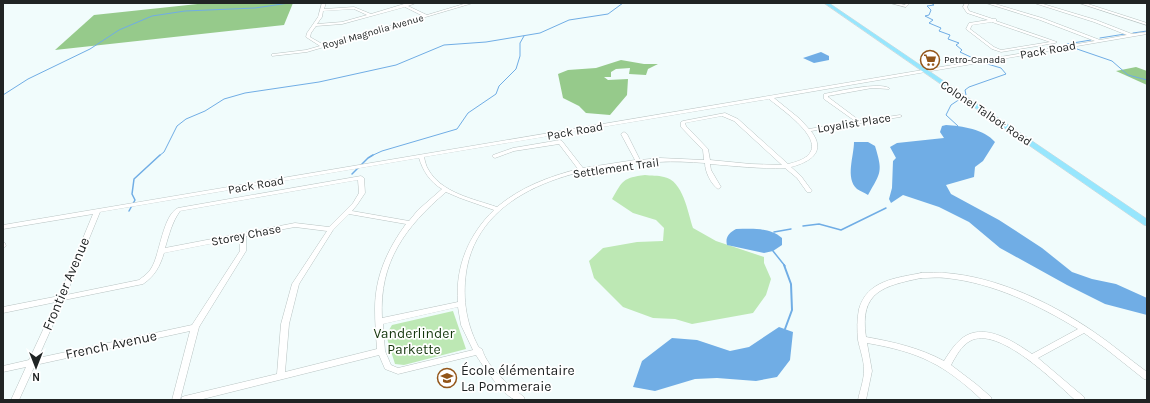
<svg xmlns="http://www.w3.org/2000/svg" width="1150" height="403" font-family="Karla,sans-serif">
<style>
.green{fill:#bde8b4}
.forest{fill:#96ca8b}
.water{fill:#70ade5}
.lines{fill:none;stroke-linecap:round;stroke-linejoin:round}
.stream-far2{stroke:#70ade5;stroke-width:1}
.stream-far1{stroke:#70ade5;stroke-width:1.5}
.stream{stroke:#70ade5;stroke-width:2}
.minor-casing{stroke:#b8c3c2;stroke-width:1}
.major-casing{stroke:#d7d8d8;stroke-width:1}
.minor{fill:#fff;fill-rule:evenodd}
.major{fill:#97e6fd;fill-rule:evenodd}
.labels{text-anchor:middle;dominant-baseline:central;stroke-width:3.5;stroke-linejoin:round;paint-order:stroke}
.far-street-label{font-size:10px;fill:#202424;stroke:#fff}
.far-poi-label{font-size:10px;fill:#202424;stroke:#fff;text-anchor:start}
.street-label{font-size:12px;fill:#202424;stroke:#fff}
.near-street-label{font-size:14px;fill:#202424;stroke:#fff}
.near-park-label{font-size:14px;fill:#15370d;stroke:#fff}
.near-poi-label{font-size:14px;fill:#202424;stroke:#fff;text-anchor:start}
</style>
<rect width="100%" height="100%" fill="#f1fcfc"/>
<g class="green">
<path d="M645,175C651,176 658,175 664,177C683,180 688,213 693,228L716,241L764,257V263L771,279L766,295L753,313L692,324L675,319L653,318L623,307L594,278L589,261L603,248L637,242L663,241L664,228L656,220L633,213L612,199C623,180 623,178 645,175Z"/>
<path d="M453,311L466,349L404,365L395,364L386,335L392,325Z"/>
</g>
<g class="forest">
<path d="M207,3H293L284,25L55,50L94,15Z"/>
<path d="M621,60L644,64H658L648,69L646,75L629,74L630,68L616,69L611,72V77H604L608,80L628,79L627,95L610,115L586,113L579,106L563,98L558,74L568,70L596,68Z"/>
<path d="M1136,67L1147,71V85L1116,71Z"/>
</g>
<g class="water">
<path d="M821,52L829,56V60L814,63L803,58Z"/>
<path d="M946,125C962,126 984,129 995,142L983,161L975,167L974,177L946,185L951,194L999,220L1042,248L1072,272L1092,279L1116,284L1147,298V315L1105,304L1067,285L1000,248L969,222L939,207L903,195L891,203L889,199L892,188L893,161L896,158L890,147L897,143L944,138L940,132L942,126Z"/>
<path d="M854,142H868L875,146C883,172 881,172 868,195C865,193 860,191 857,189C845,178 854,156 854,142Z"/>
<path d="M736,229C753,229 769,227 782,238V245L773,251L764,253L727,245C725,237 729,233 736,229Z"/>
<path d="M779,327L793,332L790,360L777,377L756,381L717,378L695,379L655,391L633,387L642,361L672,338L697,340L730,351L749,347Z"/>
</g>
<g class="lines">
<g class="stream-far2">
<path d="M931,3L934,5L927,6L931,10L929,15L925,16L933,20L929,23L941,28L939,31L950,35L948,39L959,43L956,45L962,50L960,52L975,59"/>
<path d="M1133,33L1147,31"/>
<path d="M1100,38L1125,34"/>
<path d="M1067,44L1091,40"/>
<path d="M1077,49L1112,61L1128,75L1147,80"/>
<path d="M3,95L28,79L90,49L119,30L152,16L185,11L255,8L289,3"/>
<path d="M958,126L946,115L951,105L966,95L965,90L969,87L1006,74L1001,68L984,63"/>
<path d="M159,156L164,152L177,126L186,119L205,111L224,99L245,93L319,82L396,65L444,45L486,42L540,33L569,20L608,14L623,3"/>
<path d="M371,156L382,151L457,129L468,113L496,94L499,86L516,69L520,56V43L524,36"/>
</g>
<g class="stream-far1">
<path d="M352,174L368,158L373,155"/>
<path d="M129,211L135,200L132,194L134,179L160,155"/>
<path d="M803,226L819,224L841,230L886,208"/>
<path d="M774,232L791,229"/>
<path d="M773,251L785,266"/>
</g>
<path class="stream" d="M784,265L791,284L792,310L785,329"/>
<defs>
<g id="minor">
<path d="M322,3H326L324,9L354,7L371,14L404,4L416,3L408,6L427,15L467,3H473L307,52L272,56V54H273L306,50L320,46L306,37L307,33L318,17ZM405,7L423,16L324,45L310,37L311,33L316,26L342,24ZM354,9L367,15L342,22L317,24L322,17L323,11Z"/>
<path d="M890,3H897L905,5L906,3H910L906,7Z"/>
<path d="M965,3H969L967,7L969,11L993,19H996V21L1057,42L1055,43L1001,52L992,49L966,29L969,23L988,20L967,13L963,7ZM992,22L1050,42L1001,50L994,47L970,29L972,25Z"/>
<path d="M986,3H992L1042,18L1100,40L1127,35L1094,22L1034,3H1040L1096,20L1132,34L1147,32V34L774,98L800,119L809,129L855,121L824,99V94C839,91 878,82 889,88V89L872,88L828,96V97L860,121L900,115L902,116L900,117L811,131C827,152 810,162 791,167L801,176L812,191L811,192H807L797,178L785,168C760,169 735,166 710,164L711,170L721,187L718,189C711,184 705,172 705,163C690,162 674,161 659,162C589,164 484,184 467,267C462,294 465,321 478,346L480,348L482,349C487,367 509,386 524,397L525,400C522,400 518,401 516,400C504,397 482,365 476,355L398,374L385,369L379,355L199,400H181L182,397L185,396L277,374L281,324L292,284L327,231L295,227L246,236V251L199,327L180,400H172L190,331L35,365L19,400H11L26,367L3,372V366L29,360L56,302L3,313V307L59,296L93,214L3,229V225L1095,41L1040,20ZM769,99C789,115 843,152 788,164L738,119L725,113L683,121L681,122V127L703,150L704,160L660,158L640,160L627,134L624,132L621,134L635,160L583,168L562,141L560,140L513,148L493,155L492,156L493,157L495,158L514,151L559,144L578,169C548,177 521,187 497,207C474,199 441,193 428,169C426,166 425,161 424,157ZM722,116L734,121L782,165L751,164L710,160L708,149L686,126L685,123ZM419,158C423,171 430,182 442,189L418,210L409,221L352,211L357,205L365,193L364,178L361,176L178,208C163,215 160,253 152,267C149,273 144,276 139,280L66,295L100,212ZM358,180L359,193L353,203L329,227L295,223L165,248C169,235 172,222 180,211ZM446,192L460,198L494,210C469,234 455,267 458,302L382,318C379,262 405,227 446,192ZM349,214L406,224C387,250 375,277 375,309C375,322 376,336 377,349L285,372L289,324L299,284L333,230ZM240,238V251L192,325L38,358L64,300L143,284C155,276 160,266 164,253ZM458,307L461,325L473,350L398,368L391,365L385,351L383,324Z"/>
<path d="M1079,3H1085L1147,23V25Z"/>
<path d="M3,242L5,243L6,246L3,248Z"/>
<path d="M921,273C929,273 938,272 946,273C997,277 1052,303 1094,332C1112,344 1129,359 1147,372V380L1144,379L1105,348L1084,333L1038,358L1084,397L1085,400H1075C1055,382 998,325 970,341C961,346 956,356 951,365L976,384L991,397L992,400H982C944,364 919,352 867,343L872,371L866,400H858C860,390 864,380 864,370C864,360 860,350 858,340C857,330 857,319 859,309C867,280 897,278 921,273ZM921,278C930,278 938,277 946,278C994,283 1038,305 1078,329L1032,354C1013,341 983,321 961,339C954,345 949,353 944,361C920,348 894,342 866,337C859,291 884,286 921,278Z"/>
</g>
<path id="major" d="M824,3H829L1147,219V226L1144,225Z"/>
</defs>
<use href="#minor" class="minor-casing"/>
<use href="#major" class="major-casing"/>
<use href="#minor" class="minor"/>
<use href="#major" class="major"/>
</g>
<defs>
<symbol id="supermarket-ring" viewBox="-11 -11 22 22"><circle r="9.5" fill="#fff" stroke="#925519" stroke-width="1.5"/><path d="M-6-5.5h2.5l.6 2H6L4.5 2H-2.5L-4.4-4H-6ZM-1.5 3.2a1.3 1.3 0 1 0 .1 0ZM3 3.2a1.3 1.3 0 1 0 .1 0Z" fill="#925519"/></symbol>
<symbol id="school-ring" viewBox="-11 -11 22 22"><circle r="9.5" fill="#fff" stroke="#925519" stroke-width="1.5"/><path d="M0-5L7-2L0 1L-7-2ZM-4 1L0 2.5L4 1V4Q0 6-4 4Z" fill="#925519"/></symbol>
</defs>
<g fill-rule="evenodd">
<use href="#supermarket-ring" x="919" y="49" width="22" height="22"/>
<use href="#school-ring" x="436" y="367" width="22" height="22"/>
</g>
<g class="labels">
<g class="far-street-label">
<text transform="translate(373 32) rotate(-16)">Royal Magnolia Avenue</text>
</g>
<g class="far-poi-label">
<text x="944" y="60">Petro-Canada</text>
</g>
<g class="street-label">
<text transform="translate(1048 50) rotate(-10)">Pack Road</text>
<text transform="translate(986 113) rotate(34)">Colonel Talbot Road</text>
<text transform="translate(854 123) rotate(-9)">Loyalist Place</text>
<text transform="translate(575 131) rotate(-10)">Pack Road</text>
<text transform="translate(616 168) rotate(-8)">Settlement Trail</text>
<text transform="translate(256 185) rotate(-10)">Pack Road</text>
<text transform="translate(246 235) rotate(-11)">Storey Chase</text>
</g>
<g class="near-street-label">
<text transform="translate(66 284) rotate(-67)">Frontier Avenue</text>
<text transform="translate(111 345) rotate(-12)">French Avenue</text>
</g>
<g class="near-park-label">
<text x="414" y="333">Vanderlinder<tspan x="414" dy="16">Parkette</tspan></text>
</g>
<g class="near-poi-label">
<text x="461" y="370">École élémentaire<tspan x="461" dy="16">La Pommeraie</tspan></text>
</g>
</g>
<rect width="1150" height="403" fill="none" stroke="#202424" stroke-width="8"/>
<g transform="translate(36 367) rotate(180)" stroke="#ffffff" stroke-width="3" paint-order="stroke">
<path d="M0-3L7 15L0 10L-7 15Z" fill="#202424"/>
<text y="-6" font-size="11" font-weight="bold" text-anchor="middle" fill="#202424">N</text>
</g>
</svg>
